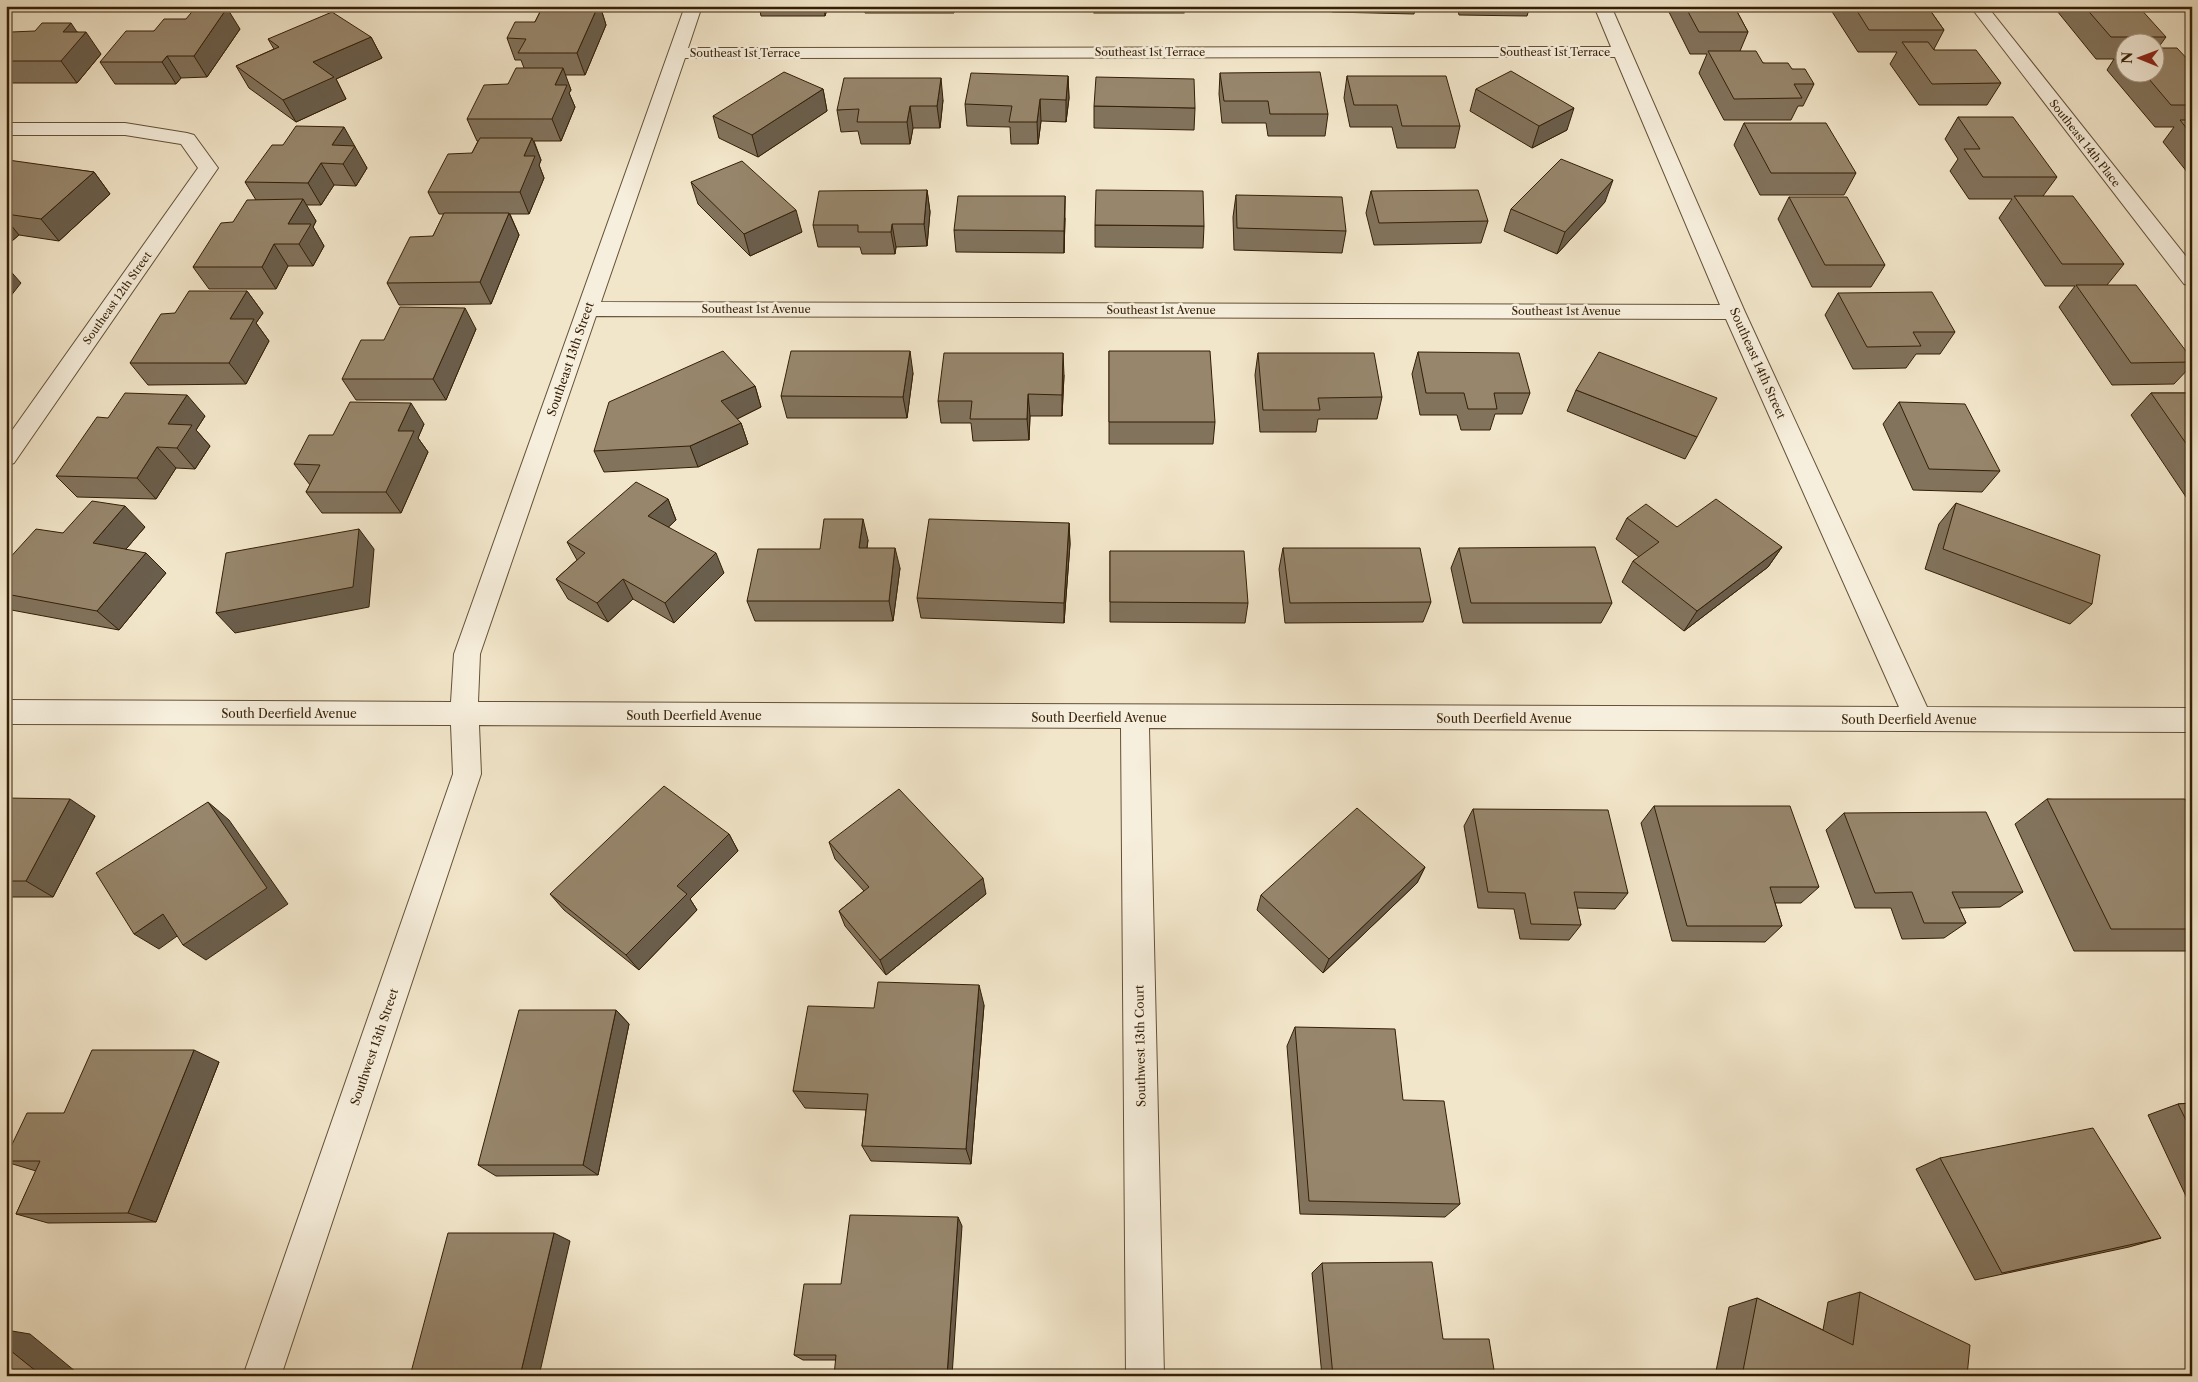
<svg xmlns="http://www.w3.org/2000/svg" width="2198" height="1382" font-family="'Libre Caslon Text',serif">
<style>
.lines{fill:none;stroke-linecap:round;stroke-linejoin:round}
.minor-casing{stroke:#645137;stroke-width:2}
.minor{fill:#f7efdd;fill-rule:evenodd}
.wall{fill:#82735d;stroke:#341f06;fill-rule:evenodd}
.shaded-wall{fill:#6a5e4c;stroke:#341f06}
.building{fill:#97866c;stroke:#341f06}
.labels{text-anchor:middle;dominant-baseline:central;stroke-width:5;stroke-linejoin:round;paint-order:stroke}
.far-street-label{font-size:11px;fill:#341f06;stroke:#f7efdd}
.street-label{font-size:12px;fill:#341f06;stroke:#f7efdd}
</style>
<rect width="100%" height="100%" fill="#f2e6ca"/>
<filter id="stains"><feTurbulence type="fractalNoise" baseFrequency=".004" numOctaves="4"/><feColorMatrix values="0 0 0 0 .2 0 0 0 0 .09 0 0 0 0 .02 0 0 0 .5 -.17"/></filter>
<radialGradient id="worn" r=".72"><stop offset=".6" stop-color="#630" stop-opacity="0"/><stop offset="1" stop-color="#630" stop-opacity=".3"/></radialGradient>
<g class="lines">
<defs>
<g id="minor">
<path d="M685,6H702L688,48L1611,47L1594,6H1611L1745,312L1927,707L2192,708V732L1149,728L1164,1376H1126L1121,728L479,725L481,774L281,1376H243L453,774L451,725L6,724V700L451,702L454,654ZM1615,57L1720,305L601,302L685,58ZM596,316L1726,319L1899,707L478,702L480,654Z"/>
<path d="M1970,6H1987L2192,264V286L2184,284Z"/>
<path d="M6,123H125L187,133L194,135L218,168L14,463L6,466V439L198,168L181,144L125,135H6Z"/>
</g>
</defs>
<use href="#minor" class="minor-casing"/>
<use href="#minor" class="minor"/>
</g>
<g class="wall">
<path d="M12,6H46L44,8L13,7Z"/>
<path d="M543,6H635L633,9H601L606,25L585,75H565L571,90L569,93L575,107L561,141H534L541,160L539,165L544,178L529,214H510L519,235L491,304L399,305L387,283L433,236L444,214H439L428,192L472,153L478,141H477L467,119L508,84L524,68L521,60H515L507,38L535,22Z"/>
<path d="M759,6H828L825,16H761Z"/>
<path d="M864,6H954V13H865Z"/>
<rect x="980" y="6" width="92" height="3"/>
<rect x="1094" y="6" width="90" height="7"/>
<path d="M1210,6H1299V9L1210,8Z"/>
<path d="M1331,6H1416L1414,14L1332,12Z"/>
<path d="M1457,6H1530L1527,16L1459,15Z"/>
<path d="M1666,6H1734L1748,32L1740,51L1763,63L1792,69L1814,84L1803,106H1798L1791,120H1724L1699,73L1707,54H1690Z"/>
<path d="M1830,6H1927L1944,30L1934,49V50L2001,83L1987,105H1919L1890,64L1897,52H1858L1829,7Z"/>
<path d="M2053,6H2084L2166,37L2158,48L2192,64V178L2163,142L2174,127H2155L2107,70L2114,59H2096ZM2126,42H2156V72H2126Z"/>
<path d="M240,29L207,77L181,78L176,84H115L100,62L154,31Z"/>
<path d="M78,32L101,54L77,83H6V37Z"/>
<path d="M371,37L382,58L336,79L346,99L296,122L249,88L236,66L274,49L268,39Z"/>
<path d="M1220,73L1328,114L1325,136H1268L1266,123H1222L1219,94Z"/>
<path d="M1068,76L1069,98L1066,122L1041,121L1038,144H1011L1010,127L967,126L965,104Z"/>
<path d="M1347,76L1460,126L1455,148H1397L1392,127H1350L1344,98Z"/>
<path d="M823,89L827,111L758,157L719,138L713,116Z"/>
<path d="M1476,89L1567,130L1532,148L1470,111Z"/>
<path d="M943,100L940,128H913L910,144H861L858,131L841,132L837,110Z"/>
<path d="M1094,106L1195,108L1194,130L1094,128Z"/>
<path d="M1958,117L2057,177L2043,196L2124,264L2107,285L2192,359V365L2174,384L2112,385L2059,307L2075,286H2045L1999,218L2012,199H1969L1950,171L1958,159L1945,139Z"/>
<path d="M1744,123L1856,173L1844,195H1760L1734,145Z"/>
<path d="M354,146L367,168L356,186L334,185L321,205H306L316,221L313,227L324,246L313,266H288L276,289H209L193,267L233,222L256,200L245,182Z"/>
<path d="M6,161L94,172L110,194L59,241L19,235L6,246Z"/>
<path d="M691,182L802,232L750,256L698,204Z"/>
<path d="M927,190L930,212L927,246L896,247L895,254H862L860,247H818L813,225Z"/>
<path d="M1371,191L1488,221L1481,243L1374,245L1366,213Z"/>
<path d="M1236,195L1346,231L1342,253L1234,250L1233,217Z"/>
<path d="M1789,197L1885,265L1871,287H1812L1778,219Z"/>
<path d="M1605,202L1557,254L1504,231L1511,209Z"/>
<path d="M1065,218L1064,253L956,252L954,230Z"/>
<path d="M1095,225L1204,226L1203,248L1095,247Z"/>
<path d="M247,291L263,313L256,323L269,341L246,384L148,385L130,363L175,313Z"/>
<path d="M1838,293L1955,332L1940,354H1916L1906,368L1853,369L1825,315Z"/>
<path d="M476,329L446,400H356L342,379L384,340Z"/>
<path d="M1109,351L1215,422L1213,444H1109Z"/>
<path d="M1418,352L1530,393L1522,414H1495L1490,430H1461L1457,415H1420L1412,374Z"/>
<path d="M1258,353L1382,397L1377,419H1318L1316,432H1260L1255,375Z"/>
<path d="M913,373L907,418H787L781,396Z"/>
<path d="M1064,375L1062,416H1030L1029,440L973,441L971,423H941L938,401Z"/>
<path d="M755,386L761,407L737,419L741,423L748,444L698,467L604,472L594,451Z"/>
<path d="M1576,390L1697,437L1685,459L1567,411Z"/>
<path d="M2151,393H2192V497H2186L2131,415Z"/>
<path d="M1899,402L2000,471L1982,492L1913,490L1883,424Z"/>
<path d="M205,416L196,430L210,446L195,469L176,468L156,499L77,497L56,476L108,418Z"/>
<path d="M424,424L418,438L428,452L401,513H322L306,492L310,485L294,464Z"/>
<path d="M668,499L676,520L668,527L724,573L674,623L633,599L608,622L568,599L556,579L577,560L567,542Z"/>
<path d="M1956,503L2092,604L2070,624L1925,569L1939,524Z"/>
<path d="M1627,518L1677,527L1782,547L1768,567L1684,631L1622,582L1633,561L1639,557L1616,539Z"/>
<path d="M1069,523L1070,544L1064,623L921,618L917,598Z"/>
<path d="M145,527L126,549L166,573L119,630L6,609V562L63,533Z"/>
<path d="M868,540L867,548L900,568L893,621H755L747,601L820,549Z"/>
<path d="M1283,548L1431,602L1423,622L1285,623L1279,569Z"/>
<path d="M1459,548L1612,603L1601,623H1463L1451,568Z"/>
<path d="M1110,551L1248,603L1245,623L1110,622Z"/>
<path d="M6,798L95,816L53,897H6Z"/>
<path d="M2047,799L2192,811V951H2074L2015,824Z"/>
<path d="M1654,806L1819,887L1801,903H1775L1782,926L1765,942L1672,941L1641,823Z"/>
<path d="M1473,809L1628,893L1615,909L1577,908L1581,925L1569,940L1520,939L1514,909L1478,908L1464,826Z"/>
<path d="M1844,813L2023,892L2000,907L1959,908L1966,923L1944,938L1902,939L1891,908H1855L1826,830Z"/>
<path d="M729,834L738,851L690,899L697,910L639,970L564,910L550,894Z"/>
<path d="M829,842L986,894L886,975L845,926L839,911L864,891L835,859Z"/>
<path d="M1425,867L1417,883L1323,973L1257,910L1261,895Z"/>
<path d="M984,1005L971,1164L871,1161L862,1146L866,1110L805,1108L793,1091L874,1008Z"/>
<path d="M616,1010L629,1024L598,1175L496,1176L478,1165Z"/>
<path d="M1295,1027L1403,1100L1460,1204L1445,1217L1300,1214L1287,1046Z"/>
<path d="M219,1062L156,1222L48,1223L16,1214L36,1171L6,1162V1157L64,1113Z"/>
<path d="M2192,1103V1209L2148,1115L2178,1104Z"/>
<path d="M1940,1158L2161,1238L2129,1247L1975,1280L1916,1169Z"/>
<path d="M962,1226L836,1360H803L794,1355L841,1284Z"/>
<path d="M1322,1263L1443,1339L1495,1376H1322L1312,1273Z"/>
<path d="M1860,1292L1967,1376H1715L1729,1307L1757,1298L1823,1330L1828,1302Z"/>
</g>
<g class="shaded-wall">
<path d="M598,6H600L606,25L585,75L577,53Z"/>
<path d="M824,6H828L825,16Z"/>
<path d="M227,8L240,29L207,77L194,56Z"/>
<path d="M71,23L81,38L86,32L101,54L77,83L61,61L63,32Z"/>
<path d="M371,37L382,58L336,79L346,99L296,122L283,100L313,62Z"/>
<path d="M167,56L181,78L176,84L162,62Z"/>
<path d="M563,68L571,90L569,93L575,107L561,141L552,119L555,85Z"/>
<path d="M1068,76L1069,98L1066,122V100Z"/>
<path d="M941,78L943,100L940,128L937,106Z"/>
<path d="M823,89L827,111L758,157L752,135Z"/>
<path d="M1040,99L1041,121L1038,144L1037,122Z"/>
<path d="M910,106L913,128L910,144L907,122Z"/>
<path d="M1574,108L1567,130L1532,148L1539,126Z"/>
<path d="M344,127L367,168L356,186L332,145Z"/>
<path d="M532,138L541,160L539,165L544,178L529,214L520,192L524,156Z"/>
<path d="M321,163L334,185L321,205L308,183Z"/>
<path d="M94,172L110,194L59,241L41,219Z"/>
<path d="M1613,180L1605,202L1557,254L1565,232Z"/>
<path d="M927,190L930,212L927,246L924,224Z"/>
<path d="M1065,196V218L1064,253V231Z"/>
<path d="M303,199L316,221L313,227L324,246L313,266L299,244L288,224Z"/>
<path d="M796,210L802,232L750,256L744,234Z"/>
<path d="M509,213L519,235L491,304L480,282Z"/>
<path d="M6,219L19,235L6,246Z"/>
<path d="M892,224L896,247L895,254L891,232Z"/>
<path d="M274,244L288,266L276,289L262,267Z"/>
<path d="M6,266L21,283L6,302Z"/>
<path d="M247,291L263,313L256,323L269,341L246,384L229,363L230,319Z"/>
<path d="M465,308L476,329L446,400L433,379Z"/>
<path d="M910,351L913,373L907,418L903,397Z"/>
<path d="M1063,353L1064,375L1062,416V395Z"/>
<path d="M755,386L761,407L729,423L721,401Z"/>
<path d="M1028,394L1030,416L1029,440L1027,419Z"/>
<path d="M187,395L205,416L196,430L210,446L195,469L177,448L168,424Z"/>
<path d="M411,403L424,424L418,438L428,452L401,513L386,492L398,431Z"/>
<path d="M741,423L748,444L698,467L690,446Z"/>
<path d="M157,447L176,468L156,499L137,478Z"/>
<path d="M668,499L676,520L658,537L648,516Z"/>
<path d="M125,506L145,527L114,563L93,543Z"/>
<path d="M863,519L868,540L864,568L859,548Z"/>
<path d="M1069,523L1070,544L1064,623V603Z"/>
<path d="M359,529L374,549L369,607L235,633L216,613Z"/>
<path d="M1782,547L1768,567L1684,631L1697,611Z"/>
<path d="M895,548L900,568L893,621L889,601Z"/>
<path d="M146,553L166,573L119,630L97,611Z"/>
<path d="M716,553L724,573L674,623L665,603Z"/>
<path d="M623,579L633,599L608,622L597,603Z"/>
<path d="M70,799L95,816L53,897L26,881Z"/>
<path d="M208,802L229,820L288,904L206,960L183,945Z"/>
<path d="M729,834L738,851L690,899L697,910L639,970L626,955L677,886Z"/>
<path d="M1425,867L1417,883L1323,973L1329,959Z"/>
<path d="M983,878L986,894L886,975L880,960Z"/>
<path d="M163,914L187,929L159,949L134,934Z"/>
<path d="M979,985L984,1005L971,1164L966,1149Z"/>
<path d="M616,1010L629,1024L598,1175L583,1165Z"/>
<path d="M194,1050L219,1062L156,1222L128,1213Z"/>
<path d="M958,1217L962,1226L952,1376H947Z"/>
<path d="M554,1233L570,1241L539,1376H520Z"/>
<path d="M6,1330L30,1334L81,1376H42L6,1347Z"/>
</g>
<g class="building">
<path d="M543,6H598L577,53H518L526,39L507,38L515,22H535Z"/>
<path d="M1685,6H1734L1748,32H1699Z"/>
<path d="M1854,6H1927L1944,30H1869Z"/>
<path d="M2084,6H2138L2166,37H2111Z"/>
<path d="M195,8H227L194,56H167L162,62H100L126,31H154L164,19H186Z"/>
<path d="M332,12L371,37L313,62L334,77L283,100L236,66L279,47L268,39Z"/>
<path d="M42,23H71L63,32H86L61,61H6V37L11,32L35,31Z"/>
<path d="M1902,42H1928L1934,50H1976L2001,83L1932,84Z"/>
<path d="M2156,48H2177L2192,64V105H2171L2143,72H2156Z"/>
<path d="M1708,51H1756L1763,63H1788L1792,69H1805L1814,84H1794L1802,98L1734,99Z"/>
<path d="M516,68H563L555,85H567L552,119H467L484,85L508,84Z"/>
<path d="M1511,71L1574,108L1539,126L1476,89Z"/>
<path d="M784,72L823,89L752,135L713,116Z"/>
<path d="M1320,72L1328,114H1270L1268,101H1224L1220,73Z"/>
<path d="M971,73L1068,76L1066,100L1040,99L1037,122H1009L1012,106L965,104Z"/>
<path d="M1347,76H1446L1460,126H1402L1397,105H1354Z"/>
<path d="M1096,77L1194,79L1195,108L1094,106Z"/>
<path d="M844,78H941L937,106H910L907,122H857L859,109L837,110Z"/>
<path d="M1958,117H2013L2057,177H1983L1964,149H1980Z"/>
<path d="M2180,120H2192V135Z"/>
<path d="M1744,123H1826L1856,173H1771Z"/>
<path d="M296,126L344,127L332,145L355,146L343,164L321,163L308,183L245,182L272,145H283Z"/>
<path d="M480,138H532L524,156H535L520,192H428L448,154L472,153Z"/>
<path d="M1561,159L1613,180L1565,232L1511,209Z"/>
<path d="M8,160L94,172L41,219L6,214V161Z"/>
<path d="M742,161L796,210L744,234L691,182Z"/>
<path d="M927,190L924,224H892L891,232H858V225H813L819,191Z"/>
<path d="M1096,190L1203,191L1204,226L1095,225Z"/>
<path d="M1478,190L1488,221L1379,223L1371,191Z"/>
<path d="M1236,195L1342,197L1346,231L1237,228Z"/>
<path d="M958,196H1065L1064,231L954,230Z"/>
<path d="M2014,196H2073L2124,264H2062Z"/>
<path d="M1789,197H1847L1885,265H1825Z"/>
<path d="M303,199L288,224H311L299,244H274L262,267H193L221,223L233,222L247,200Z"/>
<path d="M444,213H509L480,282L387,283L410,237L433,236Z"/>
<path d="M2076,285H2136L2192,359V362L2131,363Z"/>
<path d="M189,291H247L230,319H254L229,363H130L161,314L175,313Z"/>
<path d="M1932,292L1955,332H1913L1921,346L1867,347L1838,293Z"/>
<path d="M400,307L465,308L433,379H342L361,340H384Z"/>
<path d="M723,351L755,386L721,401L741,423L690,446L594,451L609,402Z"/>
<path d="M791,351H910L903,397L781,396Z"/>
<path d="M1109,351H1210L1215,422H1109Z"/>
<path d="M1418,352L1519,353L1530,393H1494L1497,409H1468L1464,393H1426Z"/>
<path d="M1599,352L1717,398L1697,437L1576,390Z"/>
<path d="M944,353H1063L1062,395L1028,394L1027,419H970L972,401H938Z"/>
<path d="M1258,353H1374L1382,397L1318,398L1320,410H1263Z"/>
<path d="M125,393L187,395L168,424L192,425L177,448L157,447L137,478L56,476L97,417L108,418Z"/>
<path d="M2151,393H2192V452Z"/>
<path d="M350,402L411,403L398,431H414L386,492H306L320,465L294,464L309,435H333Z"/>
<path d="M1899,402L1965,404L2000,471L1929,469Z"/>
<path d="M636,482L668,499L648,516L716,553L665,603L623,579L597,603L556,579L585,553L567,542Z"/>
<path d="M1716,499L1782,547L1697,611L1633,561L1659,542L1627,518L1646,504L1677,527Z"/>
<path d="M92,501L125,506L93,543L146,553L97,611L6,594V562L36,529L63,533Z"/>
<path d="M1956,503L2100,555L2092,604L1943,549Z"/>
<path d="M824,519H863L859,548H895L889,601H747L758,549H820Z"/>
<path d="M929,519L1069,523L1064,603L917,598Z"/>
<path d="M359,529L353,587L216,613L226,553Z"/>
<path d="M1595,547L1612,603H1471L1459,548Z"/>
<path d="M1283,548H1420L1431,602L1290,603Z"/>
<path d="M1110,551H1244L1248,603L1110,602Z"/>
<path d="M664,786L729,834L677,886L687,894L626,955L550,894Z"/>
<path d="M899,789L983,878L880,960L839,911L869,887L829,842Z"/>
<path d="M6,798L70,799L26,881H6Z"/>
<path d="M2047,799H2185L2192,811V929H2111Z"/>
<path d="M208,802L267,888L183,945L163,914L134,934L96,873Z"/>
<path d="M1654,806H1790L1819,887H1770L1782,926H1687Z"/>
<path d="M1357,808L1425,867L1329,959L1261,895Z"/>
<path d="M1473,809L1608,810L1628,893L1574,892L1581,925L1531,924L1525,893L1488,892Z"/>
<path d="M1986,812L2023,892H1952L1966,923H1924L1912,892L1875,893L1844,813Z"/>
<path d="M878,982L979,985L966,1149L862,1146L868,1094L793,1091L808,1006L874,1008Z"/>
<path d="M519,1010H616L583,1165H478Z"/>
<path d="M1295,1027L1395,1029L1403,1100L1444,1101L1460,1204L1309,1201Z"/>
<path d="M92,1050H194L128,1213L16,1214L40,1161H6V1157L27,1113H64Z"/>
<path d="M2192,1103V1132L2178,1104Z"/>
<path d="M2093,1128L2161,1238L2002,1273L1940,1158Z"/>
<path d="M850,1215L958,1217L947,1376H834L836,1355H794L804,1284H841Z"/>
<path d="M448,1233H554L520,1376H410Z"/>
<path d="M1432,1262L1443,1339H1489L1495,1376H1333L1322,1263Z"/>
<path d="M1860,1292L1970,1345L1967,1376H1742L1757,1298L1853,1345Z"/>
<path d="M6,1347L42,1376H6Z"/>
</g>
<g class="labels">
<g class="far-street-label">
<text x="1150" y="52">Southeast 1st Terrace</text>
<text x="1555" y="52">Southeast 1st Terrace</text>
<text x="745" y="53">Southeast 1st Terrace</text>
<text transform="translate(2085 143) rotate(52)">Southeast 14th Place</text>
<text transform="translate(117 298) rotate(-55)">Southeast 12th Street</text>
<text x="756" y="309">Southeast 1st Avenue</text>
<text x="1161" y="310">Southeast 1st Avenue</text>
<text x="1566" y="311">Southeast 1st Avenue</text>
</g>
<g class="street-label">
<text transform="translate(570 359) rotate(-71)">Southeast 13th Street</text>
<text transform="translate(1758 363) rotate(66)">Southeast 14th Street</text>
<text x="289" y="713">South Deerfield Avenue</text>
<text x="694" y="715">South Deerfield Avenue</text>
<text x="1099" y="717">South Deerfield Avenue</text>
<text x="1504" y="718">South Deerfield Avenue</text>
<text x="1909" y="719">South Deerfield Avenue</text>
<text transform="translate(1140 1046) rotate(-91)">Southwest 13th Court</text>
<text transform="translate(374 1047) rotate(-71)">Southwest 13th Street</text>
</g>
</g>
<rect width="2198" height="1382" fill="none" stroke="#f2e6ca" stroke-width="25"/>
<rect x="8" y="8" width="2183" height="1367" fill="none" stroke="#341f06" stroke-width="2.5"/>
<rect x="12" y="12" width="2173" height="1357" fill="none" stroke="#341f06"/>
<g transform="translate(2140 58) rotate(271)"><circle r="24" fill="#f7efdd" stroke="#a99c87"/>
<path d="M0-4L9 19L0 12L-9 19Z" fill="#8f2418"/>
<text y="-8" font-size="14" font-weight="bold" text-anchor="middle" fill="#341f06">N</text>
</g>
<rect width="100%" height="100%" filter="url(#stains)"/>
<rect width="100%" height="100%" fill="url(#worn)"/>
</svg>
